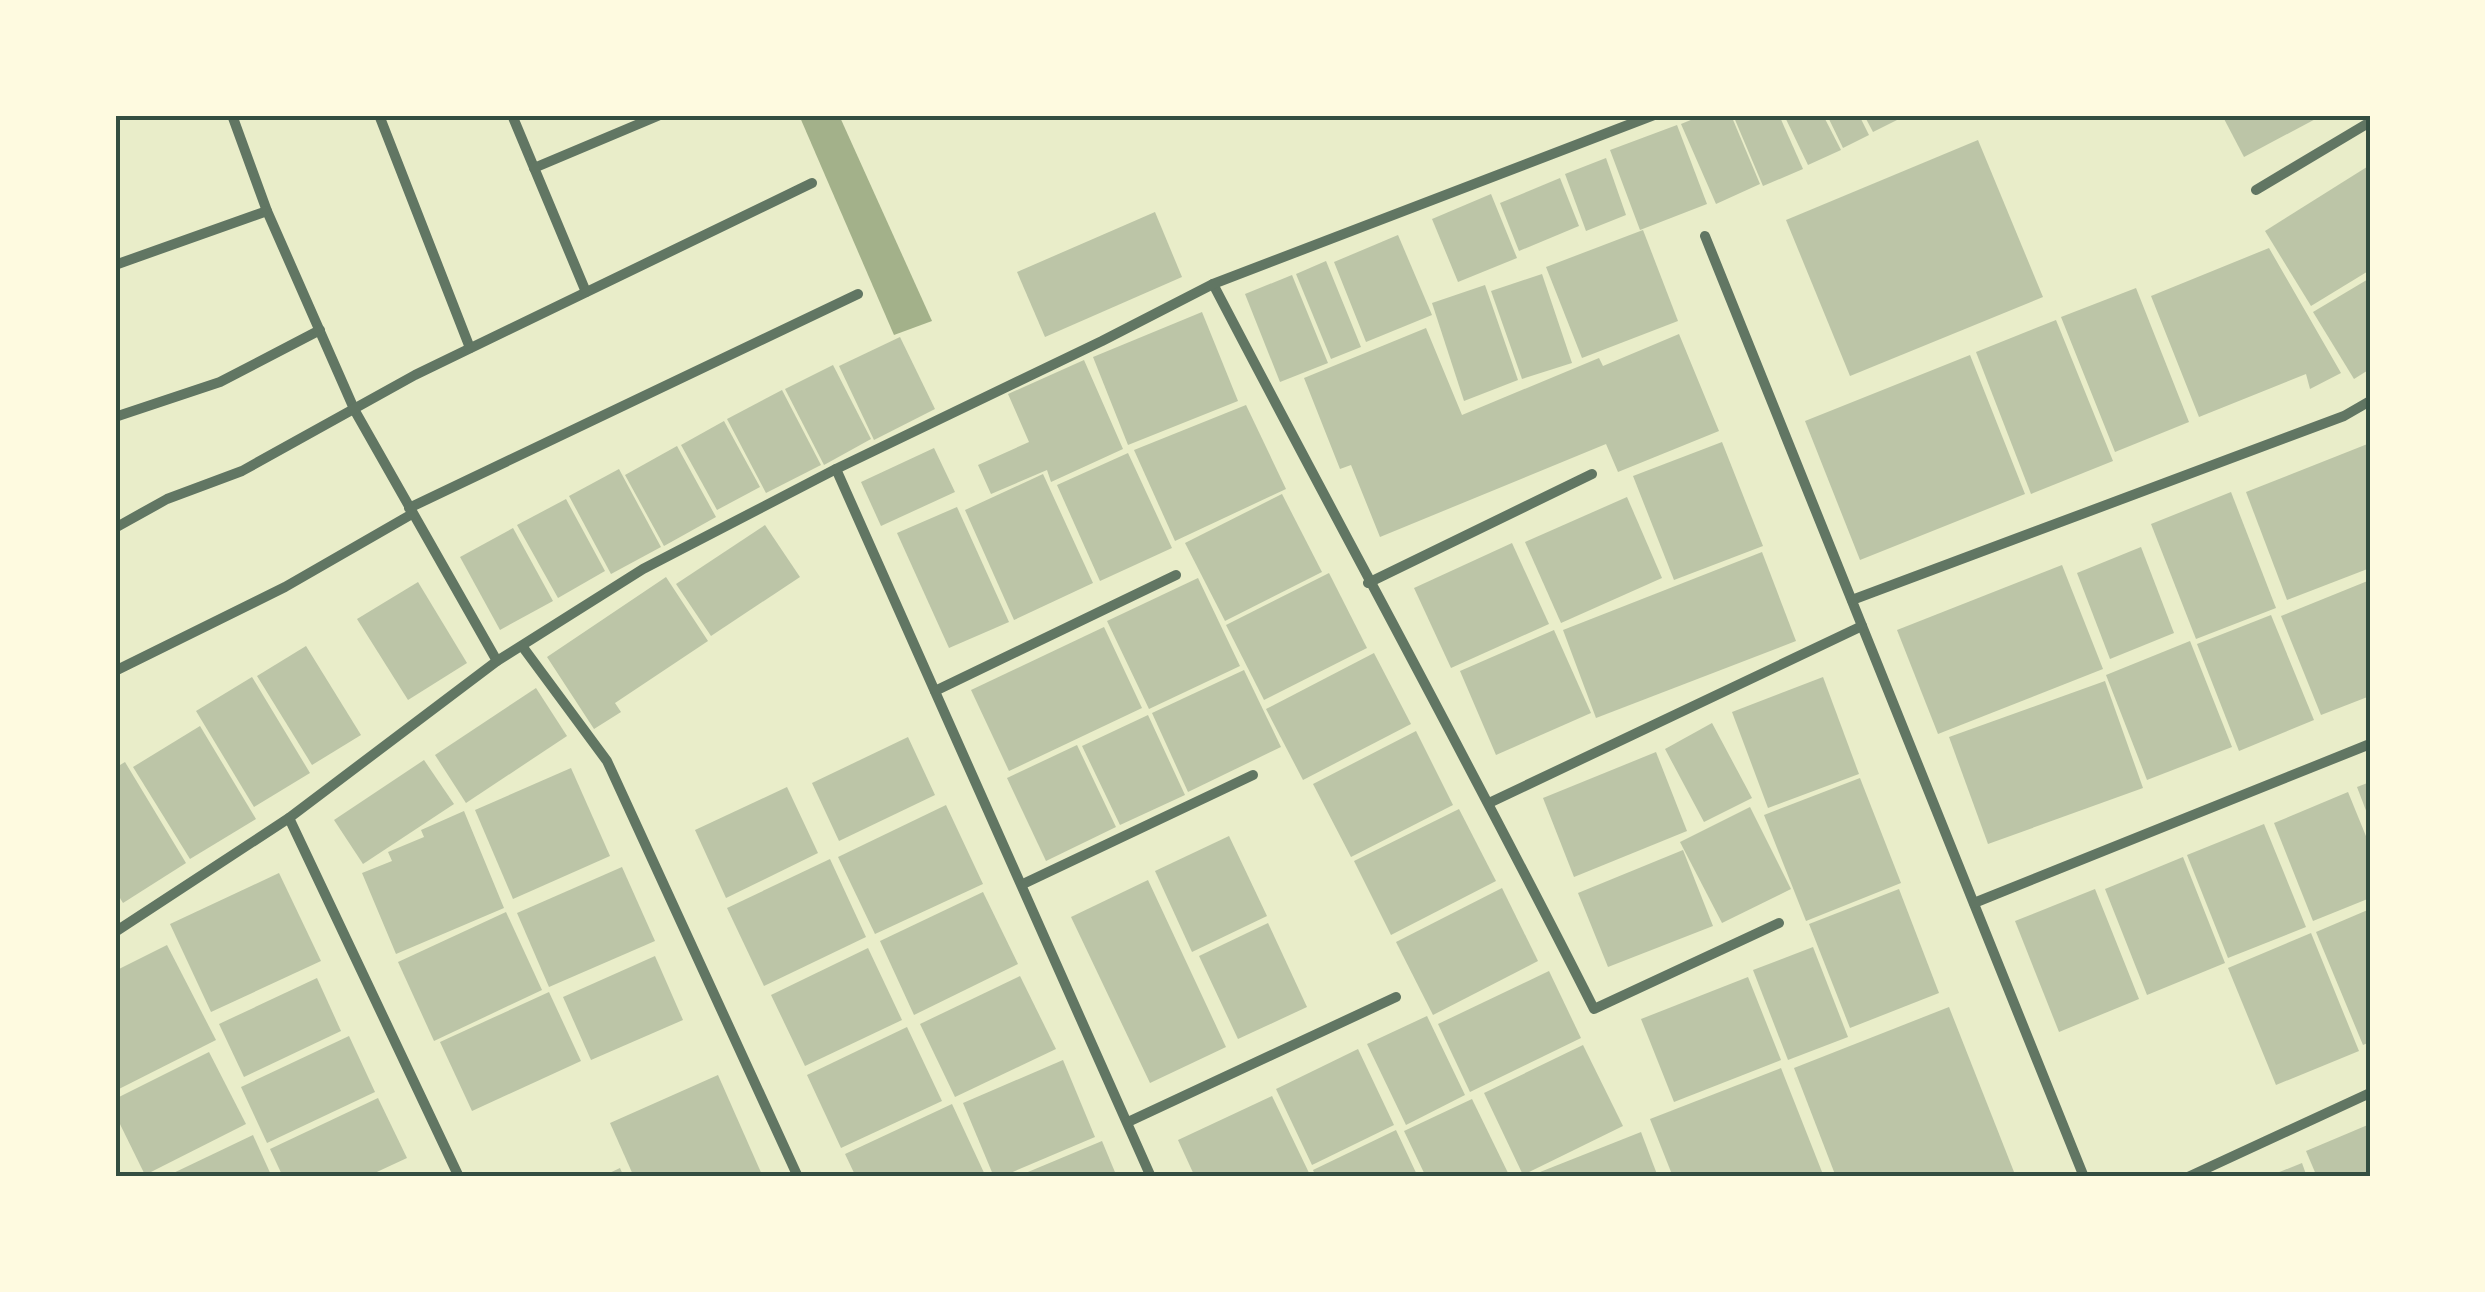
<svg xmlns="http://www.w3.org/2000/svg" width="2485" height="1292" font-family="Mulish,sans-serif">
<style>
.water{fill:#a3b18a}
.building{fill:#bcc5a7}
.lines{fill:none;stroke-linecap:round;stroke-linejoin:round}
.minor{stroke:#617663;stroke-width:10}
.neatline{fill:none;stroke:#344e41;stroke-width:4}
</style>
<rect width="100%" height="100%" fill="#e9edc9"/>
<path class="water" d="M799,115H839L932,321L894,335Z"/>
<g class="building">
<path d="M1703,115H1731L1760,184L1716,204L1681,124Z"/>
<path d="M1733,115H1779L1803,169L1763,186Z"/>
<path d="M1784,115H1823L1841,150L1808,165Z"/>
<path d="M1827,115H1859L1869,135L1843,148Z"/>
<path d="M1864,115H1907L1873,132Z"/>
<path d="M2222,115H2323L2244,157Z"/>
<path d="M1677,125L1707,204L1640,230L1610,150Z"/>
<path d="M1978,140L2043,297L1850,376L1786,220Z"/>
<path d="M1606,158L1626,215L1586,231L1565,174Z"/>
<path d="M2370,165V270L2311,306L2265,231Z"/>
<path d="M1560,178L1579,226L1519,251L1500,203Z"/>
<path d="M1491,194L1517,258L1458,282L1432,219Z"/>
<path d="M1155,212L1182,277L1045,337L1017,272Z"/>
<path d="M1643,230L1678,321L1582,358L1546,267Z"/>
<path d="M1398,235L1432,315L1366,342L1334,262Z"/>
<path d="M2269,248L2341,373L2310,389L2306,374L2199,417L2151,296Z"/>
<path d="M1326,261L1361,347L1331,359L1296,274Z"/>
<path d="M1542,274L1572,363L1522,379L1491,291Z"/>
<path d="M1292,275L1328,363L1280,382L1245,294Z"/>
<path d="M2370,278V369L2354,379L2313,312Z"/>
<path d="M1485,285L1518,380L1464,401L1432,303Z"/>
<path d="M2136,288L2189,422L2115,452L2061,317Z"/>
<path d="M1202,312L1238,401L1128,445L1093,357Z"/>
<path d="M2056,320L2113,461L2031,494L1976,352Z"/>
<path d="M1426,328L1462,415L1599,358L1603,366L1679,334L1719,431L1618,472L1606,444L1380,537L1351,465L1340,469L1304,378Z"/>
<path d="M900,337L935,409L874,440L839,366Z"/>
<path d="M1970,355L2025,494L1860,560L1805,421Z"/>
<path d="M1084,360L1123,449L1051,482L1047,470L991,494L978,465L1029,442L1008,394Z"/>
<path d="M833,365L871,439L824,465L785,389Z"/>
<path d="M782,390L821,465L766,493L727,419Z"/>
<path d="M1246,405L1286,489L1175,541L1134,450Z"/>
<path d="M724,421L760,487L717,510L681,445Z"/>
<path d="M1722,442L1763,546L1674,580L1633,476Z"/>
<path d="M2370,443V568L2287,600L2246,492Z"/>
<path d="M677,446L716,517L664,546L625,475Z"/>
<path d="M934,448L955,492L881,526L861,482Z"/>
<path d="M1128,453L1172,548L1100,581L1057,485Z"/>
<path d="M619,469L661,547L611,574L569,496Z"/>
<path d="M1043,474L1093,583L1014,620L965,510Z"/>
<path d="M2231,492L2276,608L2196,639L2151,524Z"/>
<path d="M1282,494L1322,572L1225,621L1185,543Z"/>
<path d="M1627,497L1662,578L1561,623L1525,542Z"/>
<path d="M566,499L605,571L558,598L517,525Z"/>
<path d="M957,507L1009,622L949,648L897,533Z"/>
<path d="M765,525L800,577L711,636L676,584Z"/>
<path d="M513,528L553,601L500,630L460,557Z"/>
<path d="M1512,543L1549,624L1451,668L1414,588Z"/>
<path d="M2141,547L2174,633L2110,659L2077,573Z"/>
<path d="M1762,552L1796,641L1596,718L1563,630Z"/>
<path d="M2062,565L2103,669L1938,734L1897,630Z"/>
<path d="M1329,573L1367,648L1264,700L1226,625Z"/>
<path d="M666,577L708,641L615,703L621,712L594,729L547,657Z"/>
<path d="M1198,578L1240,666L1149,709L1107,621Z"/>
<path d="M2370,580V696L2321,715L2281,616Z"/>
<path d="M418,582L467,663L408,700L357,619Z"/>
<path d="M2271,615L2314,720L2239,751L2197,644Z"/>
<path d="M1104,627L1142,708L1009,771L971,690Z"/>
<path d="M1554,630L1591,713L1496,755L1460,671Z"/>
<path d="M2190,641L2232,747L2147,780L2106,675Z"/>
<path d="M306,646L361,735L312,765L257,676Z"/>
<path d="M1374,653L1411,724L1303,780L1266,709Z"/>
<path d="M1244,670L1281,747L1188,792L1152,713Z"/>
<path d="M252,677L310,773L254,807L196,711Z"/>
<path d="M1823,677L1859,774L1768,808L1732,712Z"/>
<path d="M2105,681L2143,788L1988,844L1949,737Z"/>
<path d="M536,688L567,736L466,803L435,755Z"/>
<path d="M1148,715L1185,795L1120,825L1082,746Z"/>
<path d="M1712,723L1752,798L1704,822L1665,749Z"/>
<path d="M200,726L256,819L190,859L133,767Z"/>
<path d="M1416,731L1453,805L1351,857L1313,784Z"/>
<path d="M908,737L935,795L839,841L812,783Z"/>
<path d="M1077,745L1116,827L1046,861L1007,778Z"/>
<path d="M1656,752L1687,831L1574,877L1543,798Z"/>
<path d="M424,760L454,804L363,864L334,820Z"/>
<path d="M125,762L186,863L123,903L115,890V768Z"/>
<path d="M571,768L610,856L513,899L475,810Z"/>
<path d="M1860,778L1901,883L1806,921L1764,815Z"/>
<path d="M2370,782V821L2357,787Z"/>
<path d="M787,787L818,853L726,898L695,830Z"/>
<path d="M2348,792L2370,846V898L2313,921L2274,823Z"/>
<path d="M946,805L983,884L875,934L838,857Z"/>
<path d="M1750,807L1791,889L1722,923L1680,842Z"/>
<path d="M1459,809L1496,881L1391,935L1354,861Z"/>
<path d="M464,811L504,908L396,954L362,873L392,861L388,852L424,837L421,830Z"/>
<path d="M2264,824L2306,927L2228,958L2187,855Z"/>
<path d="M1229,836L1267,916L1192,952L1155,871Z"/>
<path d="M1683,850L1713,926L1608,967L1578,893Z"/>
<path d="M2183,857L2225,963L2147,995L2105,889Z"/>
<path d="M830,859L866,937L764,986L727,908Z"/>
<path d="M622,867L655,941L549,987L517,913Z"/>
<path d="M279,873L321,961L211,1012L170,924Z"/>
<path d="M1148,880L1226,1047L1150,1083L1071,917Z"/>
<path d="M1502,888L1538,961L1433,1015L1396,942Z"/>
<path d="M1899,889L1939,993L1850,1028L1809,924Z"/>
<path d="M2095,889L2139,999L2059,1032L2015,921Z"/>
<path d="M983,892L1018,964L914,1015L880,941Z"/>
<path d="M2370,909V1042L2363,1045L2316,932Z"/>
<path d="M506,912L542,990L434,1041L398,962Z"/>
<path d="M1268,923L1307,1007L1238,1039L1199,956Z"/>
<path d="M2311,933L2359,1051L2276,1085L2228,968Z"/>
<path d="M167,945L216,1040L115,1091V971Z"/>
<path d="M1813,947L1848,1037L1788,1060L1753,970Z"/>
<path d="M868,948L902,1020L805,1066L771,995Z"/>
<path d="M655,956L683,1020L591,1060L563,997Z"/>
<path d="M1549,971L1581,1038L1470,1092L1438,1024Z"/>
<path d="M1020,976L1056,1049L955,1097L920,1024Z"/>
<path d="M1748,977L1781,1060L1674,1102L1641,1019Z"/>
<path d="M317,978L341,1031L244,1077L219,1024Z"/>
<path d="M549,992L581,1061L472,1111L440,1042Z"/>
<path d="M1949,1007L2016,1177H1836L1794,1068Z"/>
<path d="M1427,1016L1465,1095L1406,1125L1367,1044Z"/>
<path d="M907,1027L942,1101L841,1148L807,1075Z"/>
<path d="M349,1036L375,1092L267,1143L241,1087Z"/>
<path d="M1583,1045L1623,1126L1523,1175L1484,1093Z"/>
<path d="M1358,1049L1394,1125L1312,1165L1276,1089Z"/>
<path d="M209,1052L246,1124L145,1175L115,1114V1099Z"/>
<path d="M1063,1060L1095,1137L1001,1177H994L963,1103Z"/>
<path d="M1781,1068L1824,1177H1673L1650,1119Z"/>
<path d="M718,1075L763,1177H634L610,1123Z"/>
<path d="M1272,1096L1311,1177H1195L1178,1140Z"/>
<path d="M378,1098L407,1158L366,1177H283L270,1149Z"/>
<path d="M1472,1099L1510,1177H1426L1404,1131Z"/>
<path d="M952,1104L986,1177H856L845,1154Z"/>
<path d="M2370,1124V1177H2317L2306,1151Z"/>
<path d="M1396,1130L1418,1177H1316L1313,1170Z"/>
<path d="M1641,1132L1658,1177H1536L1535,1174Z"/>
<path d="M253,1135L272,1177H165Z"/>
<path d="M1102,1141L1117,1177H1016Z"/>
<path d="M2302,1163L2307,1177H2267Z"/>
<path d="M620,1168L624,1177H601Z"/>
</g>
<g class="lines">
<g class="minor">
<path d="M232,115L267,211L355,411L497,661"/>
<path d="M379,115L470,348"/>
<path d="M512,115L586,292"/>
<path d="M534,168L660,115"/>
<path d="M2256,190L2370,122"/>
<path d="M1705,236L2084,1177"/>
<path d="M115,265L267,211"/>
<path d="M1213,284C1339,526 1471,765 1594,1009L1779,923"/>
<path d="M115,417L220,382L320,330"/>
<path d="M836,469L1151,1177"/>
<path d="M409,508L858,294"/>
<path d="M115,528L167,499L242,471L415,375L812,183"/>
<path d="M1368,583L1592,474"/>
<path d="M1852,600L2344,416L2370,401"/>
<path d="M522,646L607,761L798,1177"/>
<path d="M115,671L285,587L412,514"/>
<path d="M935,691L1176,575"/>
<path d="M1489,803L1862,626"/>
<path d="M289,818L459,1177"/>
<path d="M1023,884L1253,775"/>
<path d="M1974,903L2370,744"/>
<path d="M115,932L289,818L497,661L643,569L836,469L1102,341L1213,284L1654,115"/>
<path d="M1128,1122L1396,997"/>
<path d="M2188,1177L2370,1093"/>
</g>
</g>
<rect width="2485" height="1292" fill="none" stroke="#fefae0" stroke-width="235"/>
<rect x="118" y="118" width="2250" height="1056" class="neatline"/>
</svg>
